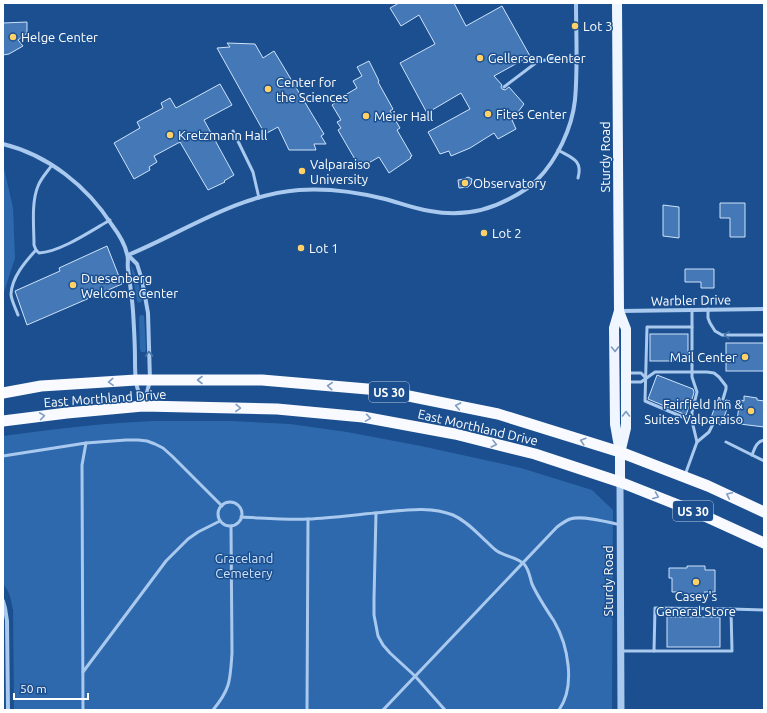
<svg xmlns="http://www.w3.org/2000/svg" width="767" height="713" font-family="Ubuntu,sans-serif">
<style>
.green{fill:#2e69ad}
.building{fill:#4478b7;stroke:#cfe3fa}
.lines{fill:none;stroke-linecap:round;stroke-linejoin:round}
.service{stroke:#a9c9ee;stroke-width:3}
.minor{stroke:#a9c9ee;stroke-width:4}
.tertiary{stroke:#a9c9ee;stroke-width:7}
.primary{stroke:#f0f6ff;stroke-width:10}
.trunk{stroke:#f8faff;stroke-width:11}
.oneway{stroke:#4674ac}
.oneway2{stroke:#7b9ac1}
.oneway3{stroke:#7e9cc1}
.poi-dot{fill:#ffd166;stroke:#1b4f8f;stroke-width:1.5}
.labels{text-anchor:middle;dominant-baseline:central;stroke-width:3;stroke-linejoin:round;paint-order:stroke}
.shield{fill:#1b4f8f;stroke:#bbcadd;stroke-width:1}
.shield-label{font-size:12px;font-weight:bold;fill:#fff}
.poi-label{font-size:13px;fill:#fff;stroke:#1b4f8f;text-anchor:start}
.street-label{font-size:13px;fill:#fff;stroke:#1b4f8f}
.park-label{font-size:13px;fill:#cfe3fa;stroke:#1b4f8f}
</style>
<rect width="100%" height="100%" fill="#1b4f8f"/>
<g class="green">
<path d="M3,164L13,208L15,258L3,295Z"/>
<path d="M131,265C137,276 140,288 142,300L141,302L139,303L137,301Z"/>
<path d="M141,315H143L144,316L146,349L145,352H141L140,349L139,317Z"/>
<path d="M231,421L290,424L347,432L421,446L521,468L592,490L613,510L612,710H14L13,610C11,600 10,592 3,584V436C53,429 104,423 154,421C180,421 205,421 231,421Z"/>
</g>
<g class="building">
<path d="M399,3H454L466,26L502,6L530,56L494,76L502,85L501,87L502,89L505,90L509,87L524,104L512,120L516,129L498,139L494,133L470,148L451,156L449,151L440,154L428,132L470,109L461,93L427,113L400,63L435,44L419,15L401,26L390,8Z"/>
<path d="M27,22V33L18,40L23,46L9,54L3,55V23Z"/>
<path d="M227,43L255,44L263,58L274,51L324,134L321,136L326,144H314L316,150H289L278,127L265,134L217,48L230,47Z"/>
<path d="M369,61L379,81L378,82L393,109L390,111L400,128L397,130L412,156L410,157L411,158L389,173L379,157L360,168L338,130L341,128L337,122L341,120L332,105L336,102L335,101L357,88L353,81L362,76L357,67Z"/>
<path d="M220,84L232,105L204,120L234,175L224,181L225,182L208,190L180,142L154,156L157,162L149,167L150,170L134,179L114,143L140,128L137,122L163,108L161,103L170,98L176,108Z"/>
<path d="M468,177L472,179L471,184L468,187L459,188L458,180L464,179Z"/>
<path d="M720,203H745V237H730V218H720Z"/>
<path d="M663,205L679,207V238L663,236Z"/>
<path d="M107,246L122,284L27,325L15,291L60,271L59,268Z"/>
<path d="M685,269H714V288H701V282H685Z"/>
<rect x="650" y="334" width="38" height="27"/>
<rect x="726" y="343" width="38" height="28"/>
<path d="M657,375L693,389L694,392L693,396L686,415L648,399Z"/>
<path d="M744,396L757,398V400L764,401V427L740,424L741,421L737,420L740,400L744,401Z"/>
<path d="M719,397L720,398V400L722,402H724L726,400L730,401L721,425L717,423V421L715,419H713L711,421L710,420Z"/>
<path d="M687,566H705V570H715V592H704V595H682V592H672V578H669V568H687Z"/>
<rect x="667" y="617" width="53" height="30"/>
</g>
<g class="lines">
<g class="service">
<path d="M504,87L537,62L557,57L576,59"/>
<path d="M233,131L253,172L259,198"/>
<path d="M558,150C572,158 583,160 578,178"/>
<path d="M52,165C48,171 41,178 38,186C31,203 34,227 34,245L36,250L39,253C60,252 91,231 110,220"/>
<path d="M708,309V318L710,323L715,331L722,335H764"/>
<path d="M18,315C16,309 11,300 11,294C12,277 25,262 36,250"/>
<path d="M628,373H641L646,378"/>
<path d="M628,382H641L655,372H707L714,373L719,377L726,386V389L723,399"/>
<path d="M692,421L645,401L647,327H692"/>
<path d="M697,442L709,432L714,422"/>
<path d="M726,442L764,461"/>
<path d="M752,455C755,448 756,442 764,440"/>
<path d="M3,456L86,443L126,440H138L147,441L155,444L163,448L172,456L222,506"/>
<path d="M685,475L697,442L692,421V412L697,392L692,377V310"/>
<circle cx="230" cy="514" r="12"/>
<path d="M376,513L374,599V615L378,636L383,645L390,653L415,676L445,710"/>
<path d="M241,517C264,518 286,520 308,519C330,518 353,515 375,513C400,511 428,505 453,515C467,521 477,533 488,543C491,546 494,549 497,551C506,557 517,557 524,564C529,569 530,578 532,584C538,597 546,609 554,621C568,645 576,686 559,710"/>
<path d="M621,651H732L731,609"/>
<path d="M654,651L655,608L731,609L764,610"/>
<path d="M83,672L166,561L188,539L198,532L220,521"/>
<path d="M83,710L82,465L86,443"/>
<path d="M213,710C231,688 230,680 232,653L231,526"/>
<path d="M307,710L308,519"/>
<path d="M383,710L557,527C561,524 565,521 570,519C582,515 608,522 621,525"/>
</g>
<g class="minor">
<path d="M3,144C48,155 87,186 112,225C118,233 125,244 127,254C129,259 127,264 128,269C130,283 132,297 133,311C134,327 135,344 135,360C135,367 135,374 136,381C137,389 140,397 143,404"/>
<path d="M128,255C184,232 236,195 299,190C328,188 357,192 385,199C400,203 415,209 430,211C457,216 485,212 509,199C519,194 529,188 537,180C557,160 572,128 575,100C578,68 576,35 576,3"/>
<path d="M128,255L137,264L142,280L148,313L150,380L144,405"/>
<path d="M620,311L764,309"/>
<path d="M3,601L5,608L7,621L8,710"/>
</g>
<path class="tertiary" d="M620,482L621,710"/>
<g class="primary">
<path d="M617,3L619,311L614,328L615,424L620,452V482"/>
<path d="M619,311L626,329V428L621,449"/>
</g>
<g class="trunk">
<path d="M3,393L41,386L136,380H262L379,390L498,414L620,452L708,486L764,512"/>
<path d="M3,421L67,413L143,406L277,409L363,417L455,434L535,454L620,482L696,512L764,543"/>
</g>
</g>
<defs><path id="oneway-chevron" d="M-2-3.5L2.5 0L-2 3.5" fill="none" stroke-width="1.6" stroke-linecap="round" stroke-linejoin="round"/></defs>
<g class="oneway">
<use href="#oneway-chevron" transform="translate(727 335) rotate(-176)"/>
<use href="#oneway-chevron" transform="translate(149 354) rotate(-92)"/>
</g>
<g class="oneway2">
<use href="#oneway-chevron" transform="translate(615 349) rotate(89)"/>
<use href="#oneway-chevron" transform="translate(626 414) rotate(-90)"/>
</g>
<g class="oneway3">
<use href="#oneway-chevron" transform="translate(200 380) rotate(180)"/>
<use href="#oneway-chevron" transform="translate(111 382) rotate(176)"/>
<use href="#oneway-chevron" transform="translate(330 386) rotate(-175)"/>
<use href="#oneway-chevron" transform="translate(458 406) rotate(-169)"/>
<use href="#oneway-chevron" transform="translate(238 408) rotate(2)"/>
<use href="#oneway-chevron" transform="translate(42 416) rotate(-8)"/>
<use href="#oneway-chevron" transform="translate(368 418) rotate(9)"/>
<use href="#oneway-chevron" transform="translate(583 441) rotate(-163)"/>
<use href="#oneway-chevron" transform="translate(494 444) rotate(14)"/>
<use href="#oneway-chevron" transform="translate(729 495) rotate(-155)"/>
<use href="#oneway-chevron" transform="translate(656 496) rotate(22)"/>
</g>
<g class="poi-dot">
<circle cx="575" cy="26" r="4"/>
<circle cx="13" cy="37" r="4"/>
<circle cx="480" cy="58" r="4"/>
<circle cx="268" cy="89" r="4"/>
<circle cx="488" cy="114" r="4"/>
<circle cx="366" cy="116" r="4"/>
<circle cx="170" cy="135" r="4"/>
<circle cx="302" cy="171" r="4"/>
<circle cx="465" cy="183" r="4"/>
<circle cx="484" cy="233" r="4"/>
<circle cx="301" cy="248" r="4"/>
<circle cx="73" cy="285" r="4"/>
<circle cx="745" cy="357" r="4"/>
<circle cx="751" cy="411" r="4"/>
<circle cx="696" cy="582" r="4"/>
</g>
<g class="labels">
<g class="shield">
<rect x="369" y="382" width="40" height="20" rx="3"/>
<rect x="673" y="501" width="40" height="20" rx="3"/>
</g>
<g class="shield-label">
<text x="389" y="392">US 30</text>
<text x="693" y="511">US 30</text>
</g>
<g class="poi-label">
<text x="583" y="26">Lot 3</text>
<text x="21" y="37">Helge Center</text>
<text x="488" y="58">Gellersen Center</text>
<text x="276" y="82">Center for<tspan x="276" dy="15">the Sciences</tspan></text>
<text x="496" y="114">Fites Center</text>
<text x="374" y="116">Meier Hall</text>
<text x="178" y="135">Kretzmann Hall</text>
<text x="310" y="164">Valparaiso<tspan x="310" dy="15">University</tspan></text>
<text x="473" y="183">Observatory</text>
<text x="492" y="233">Lot 2</text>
<text x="309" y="248">Lot 1</text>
<text x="81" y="278">Duesenberg<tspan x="81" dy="15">Welcome Center</tspan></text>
<text x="737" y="357" text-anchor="end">Mail Center</text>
<text x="743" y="404" text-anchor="end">Fairfield Inn &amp;<tspan x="743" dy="15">Suites Valparaiso</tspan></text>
<text x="696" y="596" text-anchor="middle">Casey's<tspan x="696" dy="15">General Store</tspan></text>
</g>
<g class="street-label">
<text transform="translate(605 157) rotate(-90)">Sturdy Road</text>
<text transform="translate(691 300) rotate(-1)">Warbler Drive</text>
<text transform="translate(105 398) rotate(-4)">East Morthland Drive</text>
<text transform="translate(478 427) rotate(13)">East Morthland Drive</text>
<text transform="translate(608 581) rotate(-90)">Sturdy Road</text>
</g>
<g class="park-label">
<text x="244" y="558">Graceland<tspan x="244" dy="15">Cemetery</tspan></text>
</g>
</g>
<rect width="767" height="713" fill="none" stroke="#ffffff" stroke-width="8"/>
<path d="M14 693v6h74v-6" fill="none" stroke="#ffffff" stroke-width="2"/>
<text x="20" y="693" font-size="12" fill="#ffffff" stroke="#1b4f8f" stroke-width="3" paint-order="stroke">50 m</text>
</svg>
